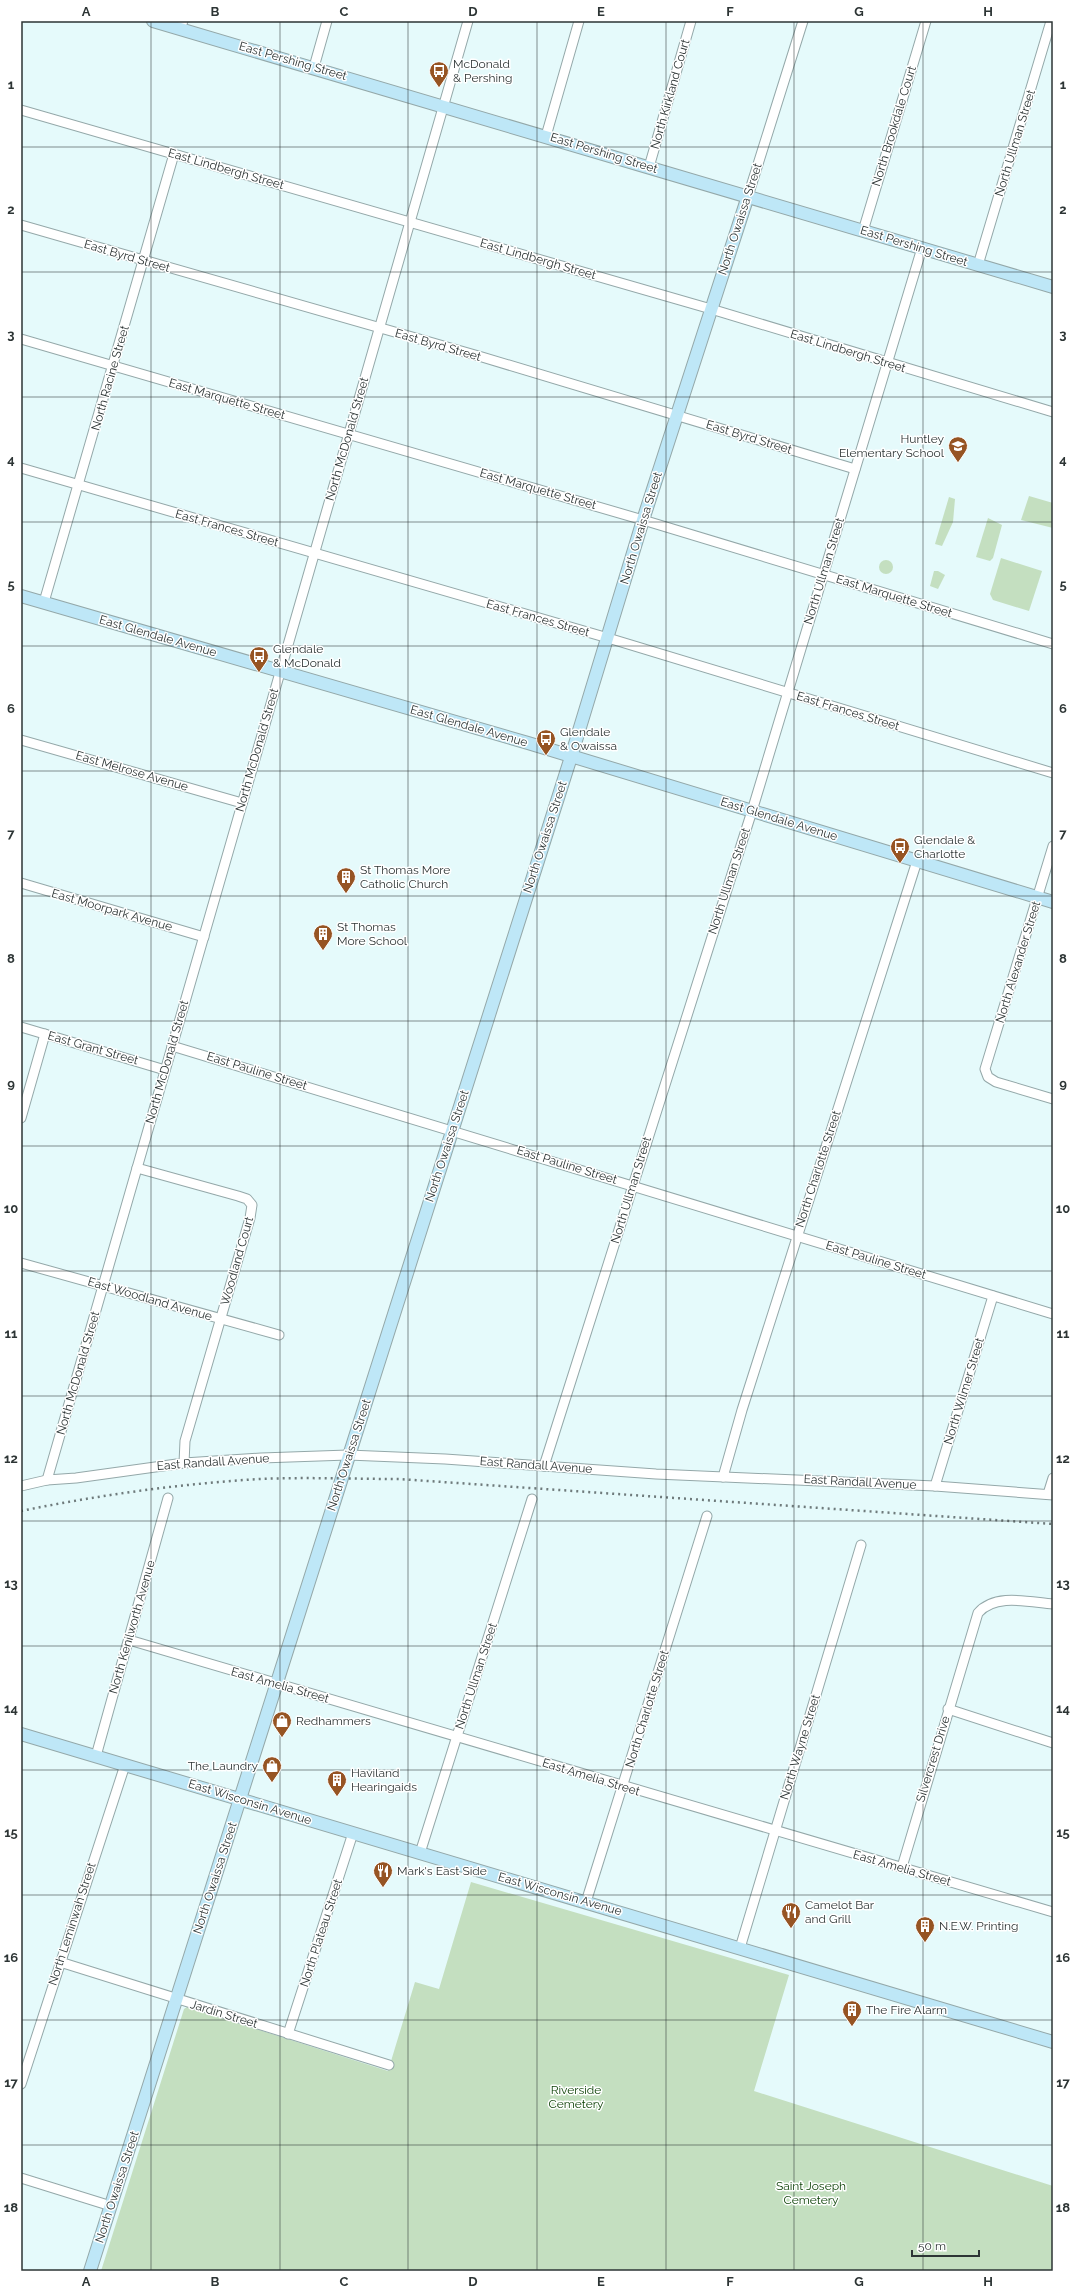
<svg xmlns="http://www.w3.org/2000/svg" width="1074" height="2292" font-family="Raleway,sans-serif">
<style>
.green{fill:#c4dfc0}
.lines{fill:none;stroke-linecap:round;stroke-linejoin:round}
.street-casing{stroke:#94a8a9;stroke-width:11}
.secondary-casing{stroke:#94a8a9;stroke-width:14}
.street{stroke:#fff;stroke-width:9}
.secondary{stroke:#bee7f7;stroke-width:12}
.rail{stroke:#6e7a7b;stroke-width:2.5;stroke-dasharray:2 4;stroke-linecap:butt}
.grid{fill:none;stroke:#2d3535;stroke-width:1;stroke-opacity:0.55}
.labels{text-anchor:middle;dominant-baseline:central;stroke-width:3;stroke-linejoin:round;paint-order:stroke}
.street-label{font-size:12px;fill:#2d3535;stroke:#fff}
.poi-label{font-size:12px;fill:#2d3535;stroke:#fff;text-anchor:start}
.park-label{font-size:12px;fill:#0d4207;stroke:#fff}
.neatline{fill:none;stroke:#2d3535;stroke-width:1.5}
.grid-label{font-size:13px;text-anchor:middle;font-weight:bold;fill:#2d3535}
</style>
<rect width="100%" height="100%" fill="#e5fafb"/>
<g class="green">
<path d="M1029,496L1053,503V528L1021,520Z"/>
<path d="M949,497L955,499L953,522L942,546L935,544Z"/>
<path d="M988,518L1002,525L993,558L990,561L976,557Z"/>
<path d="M1001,558L1042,571L1029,611L993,600L990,594Z"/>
<circle cx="886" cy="567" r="7"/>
<path d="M934,571H938L945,575L938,589L930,586Z"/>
<path d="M471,1882L789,1975L754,2091L1053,2186V2271H101L184,2009L187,2007L388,2071L415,1982L439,1989Z"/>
</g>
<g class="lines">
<defs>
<g id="street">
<path d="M180,29L183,21"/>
<path d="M314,67L327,21"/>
<path d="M21,110L711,309L1053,412"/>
<path d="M546,136L579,21"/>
<path d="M649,167L691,21"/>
<path d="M748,196L803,21"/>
<path d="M21,225L482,357L855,469"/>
<path d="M863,231L926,21"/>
<path d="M978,265L1051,21"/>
<path d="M21,339L643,520L1053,644"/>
<path d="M21,468L608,638L1053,773"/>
<path d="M44,602L174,154"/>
<path d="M21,740L242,803"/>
<path d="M1053,846L985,1069L988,1077L996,1082L1053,1099"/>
<path d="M21,883L204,937"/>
<path d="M21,1027L165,1070"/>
<path d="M172,1046L1053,1314"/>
<path d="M21,1118L45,1034"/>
<path d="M137,1168L238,1196L247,1199L252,1205L250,1218L185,1441L184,1463"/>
<path d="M21,1263L279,1335"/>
<path d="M544,1466L752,811L922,248"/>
<path d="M723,1477L742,1410L917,861"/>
<path d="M47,1480L468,21"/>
<path d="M21,1486L47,1480L76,1478L184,1463L261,1458L348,1455L445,1459L656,1474L935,1486L1053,1495"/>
<path d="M935,1486L993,1296"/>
<path d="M1048,1494L1053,1478"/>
<path d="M129,1640L1053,1912"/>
<path d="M948,1709L1053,1743"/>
<path d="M96,1756L168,1498"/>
<path d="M420,1853L532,1499"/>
<path d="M902,1867L978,1613C995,1593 1029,1602 1053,1604"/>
<path d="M586,1902L707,1516"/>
<path d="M740,1948L861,1545"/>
<path d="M60,1962L389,2065"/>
<path d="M288,2034L353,1833"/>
<path d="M21,2084L125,1765"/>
<path d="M21,2178L111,2206"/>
</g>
<g id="secondary">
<path d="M153,21L1053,287"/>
<path d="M21,596L528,743L1053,902"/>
<path d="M21,1734L1053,2042"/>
<path d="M90,2271L571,757L643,520L748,196"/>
</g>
</defs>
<use href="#street" class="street-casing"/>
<use href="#secondary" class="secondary-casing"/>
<use href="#street" class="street"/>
<use href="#secondary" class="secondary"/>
<path class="rail" d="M21,1511C99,1495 179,1484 259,1479C306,1477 353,1479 399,1479L1053,1524"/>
</g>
<path class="grid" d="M151,21V2271M280,21V2271M408,21V2271M537,21V2271M666,21V2271M794,21V2271M923,21V2271M21,147H1053M21,272H1053M21,397H1053M21,522H1053M21,646H1053M21,771H1053M21,896H1053M21,1021H1053M21,1146H1053M21,1271H1053M21,1396H1053M21,1521H1053M21,1646H1053M21,1770H1053M21,1895H1053M21,2020H1053M21,2145H1053"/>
<defs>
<symbol id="bus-pin" viewBox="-11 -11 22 30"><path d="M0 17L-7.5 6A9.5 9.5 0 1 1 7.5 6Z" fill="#965423" stroke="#fff"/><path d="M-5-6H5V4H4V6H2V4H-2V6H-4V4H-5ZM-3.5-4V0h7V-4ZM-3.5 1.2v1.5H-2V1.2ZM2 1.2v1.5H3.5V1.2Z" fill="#fff"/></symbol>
<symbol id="school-pin" viewBox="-11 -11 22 30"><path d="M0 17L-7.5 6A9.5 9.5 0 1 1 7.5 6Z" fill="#965423" stroke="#fff"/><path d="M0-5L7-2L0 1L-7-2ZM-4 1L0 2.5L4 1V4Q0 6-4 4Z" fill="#fff"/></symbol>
<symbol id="building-pin" viewBox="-11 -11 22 30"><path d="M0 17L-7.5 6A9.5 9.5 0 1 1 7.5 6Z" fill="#965423" stroke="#fff"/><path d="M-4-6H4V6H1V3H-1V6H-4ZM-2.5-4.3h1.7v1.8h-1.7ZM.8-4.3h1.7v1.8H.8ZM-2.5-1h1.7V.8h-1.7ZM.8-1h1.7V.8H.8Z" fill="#fff"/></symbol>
<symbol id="shop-pin" viewBox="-11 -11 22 30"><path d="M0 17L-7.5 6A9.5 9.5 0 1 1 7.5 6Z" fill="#965423" stroke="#fff"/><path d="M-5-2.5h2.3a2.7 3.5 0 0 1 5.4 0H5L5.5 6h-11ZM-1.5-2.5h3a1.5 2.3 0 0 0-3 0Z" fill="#fff"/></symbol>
<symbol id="restaurant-pin" viewBox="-11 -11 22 30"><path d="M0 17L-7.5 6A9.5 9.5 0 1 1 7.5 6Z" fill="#965423" stroke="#fff"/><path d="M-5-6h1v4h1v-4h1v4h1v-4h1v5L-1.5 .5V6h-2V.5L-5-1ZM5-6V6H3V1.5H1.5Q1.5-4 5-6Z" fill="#fff"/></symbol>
</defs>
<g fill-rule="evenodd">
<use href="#bus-pin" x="428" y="60" width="22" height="30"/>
<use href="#school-pin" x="947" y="435" width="22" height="30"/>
<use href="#bus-pin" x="248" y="645" width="22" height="30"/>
<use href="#bus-pin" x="535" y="728" width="22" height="30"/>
<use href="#bus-pin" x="889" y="836" width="22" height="30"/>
<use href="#building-pin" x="335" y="866" width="22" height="30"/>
<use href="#building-pin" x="312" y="923" width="22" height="30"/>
<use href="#shop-pin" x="271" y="1710" width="22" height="30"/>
<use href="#shop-pin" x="261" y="1755" width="22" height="30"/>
<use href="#building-pin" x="326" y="1769" width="22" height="30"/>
<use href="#restaurant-pin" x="372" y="1860" width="22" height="30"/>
<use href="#restaurant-pin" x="780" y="1901" width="22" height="30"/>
<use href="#building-pin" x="914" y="1915" width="22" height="30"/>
<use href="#building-pin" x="841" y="1999" width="22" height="30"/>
</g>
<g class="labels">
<g class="street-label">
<text transform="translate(293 61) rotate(16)">East Pershing Street</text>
<text transform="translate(670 94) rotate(-74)">North Kirkland Court</text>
<text transform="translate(894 126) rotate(-73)">North Brookdale Court</text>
<text transform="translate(1015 143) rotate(-73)">North Ullman Street</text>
<text transform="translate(604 153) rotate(17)">East Pershing Street</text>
<text transform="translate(226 169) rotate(16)">East Lindbergh Street</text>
<text transform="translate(740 219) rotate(-72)">North Owaissa Street</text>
<text transform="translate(914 246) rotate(17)">East Pershing Street</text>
<text transform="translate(127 256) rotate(16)">East Byrd Street</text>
<text transform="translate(538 259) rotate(16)">East Lindbergh Street</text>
<text transform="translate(438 345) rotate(16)">East Byrd Street</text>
<text transform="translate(848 351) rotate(17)">East Lindbergh Street</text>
<text transform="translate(110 378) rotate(-74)">North Racine Street</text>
<text transform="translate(227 399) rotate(16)">East Marquette Street</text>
<text transform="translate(749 437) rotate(17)">East Byrd Street</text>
<text transform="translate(347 439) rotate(-74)">North McDonald Street</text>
<text transform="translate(538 489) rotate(16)">East Marquette Street</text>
<text transform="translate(227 528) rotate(16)">East Frances Street</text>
<text transform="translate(641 528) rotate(-73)">North Owaissa Street</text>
<text transform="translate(824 571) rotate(-73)">North Ullman Street</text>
<text transform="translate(894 596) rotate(17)">East Marquette Street</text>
<text transform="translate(538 618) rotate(16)">East Frances Street</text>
<text transform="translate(158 636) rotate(16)">East Glendale Avenue</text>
<text transform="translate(848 711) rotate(17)">East Frances Street</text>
<text transform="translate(469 726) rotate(16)">East Glendale Avenue</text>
<text transform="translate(257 750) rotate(-74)">North McDonald Street</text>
<text transform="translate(132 771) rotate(16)">East Melrose Avenue</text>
<text transform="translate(779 819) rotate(17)">East Glendale Avenue</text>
<text transform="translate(545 837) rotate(-72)">North Owaissa Street</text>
<text transform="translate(729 881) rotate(-72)">North Ullman Street</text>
<text transform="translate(112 910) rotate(16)">East Moorpark Avenue</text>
<text transform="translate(1018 962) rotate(-73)">North Alexander Street</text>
<text transform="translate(93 1048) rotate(16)">East Grant Street</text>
<text transform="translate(167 1062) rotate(-74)">North McDonald Street</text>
<text transform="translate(257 1071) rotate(17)">East Pauline Street</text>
<text transform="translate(447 1146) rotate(-72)">North Owaissa Street</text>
<text transform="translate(567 1165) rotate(17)">East Pauline Street</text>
<text transform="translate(818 1169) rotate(-72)">North Charlotte Street</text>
<text transform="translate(631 1190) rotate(-73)">North Ullman Street</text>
<text transform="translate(876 1260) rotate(17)">East Pauline Street</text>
<text transform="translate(237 1261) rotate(-74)">Woodland Court</text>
<text transform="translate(150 1299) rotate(16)">East Woodland Avenue</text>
<text transform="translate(78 1373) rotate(-74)">North McDonald Street</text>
<text transform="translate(964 1391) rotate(-73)">North Wilmer Street</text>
<text transform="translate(349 1455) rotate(-72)">North Owaissa Street</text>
<text transform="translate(213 1462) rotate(-4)">East Randall Avenue</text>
<text transform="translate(536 1465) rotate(4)">East Randall Avenue</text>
<text transform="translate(860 1482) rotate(3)">East Randall Avenue</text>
<text transform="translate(132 1627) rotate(-74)">North Kenilworth Avenue</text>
<text transform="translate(476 1676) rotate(-72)">North Ullman Street</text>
<text transform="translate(280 1685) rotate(16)">East Amelia Street</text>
<text transform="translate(647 1709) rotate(-73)">North Charlotte Street</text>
<text transform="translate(800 1747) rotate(-73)">North Wayne Street</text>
<text transform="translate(933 1759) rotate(-73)">Silvercrest Drive</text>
<text transform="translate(591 1777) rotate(17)">East Amelia Street</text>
<text transform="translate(250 1802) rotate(17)">East Wisconsin Avenue</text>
<text transform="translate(902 1868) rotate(16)">East Amelia Street</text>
<text transform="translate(215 1878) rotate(-72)">North Owaissa Street</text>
<text transform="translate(560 1894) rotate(16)">East Wisconsin Avenue</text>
<text transform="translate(72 1924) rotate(-72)">North Leminwah Street</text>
<text transform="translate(321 1933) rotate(-72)">North Plateau Street</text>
<text transform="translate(224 2014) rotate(17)">Jardin Street</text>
<text transform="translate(117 2187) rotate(-72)">North Owaissa Street</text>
</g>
<g class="poi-label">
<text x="453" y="64">McDonald<tspan x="453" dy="14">&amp; Pershing</tspan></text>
<text x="944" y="439" text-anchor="end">Huntley<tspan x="944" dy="14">Elementary School</tspan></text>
<text x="273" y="649">Glendale<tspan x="273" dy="14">&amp; McDonald</tspan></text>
<text x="560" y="732">Glendale<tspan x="560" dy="14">&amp; Owaissa</tspan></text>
<text x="914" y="840">Glendale &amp;<tspan x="914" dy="14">Charlotte</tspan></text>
<text x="360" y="870">St Thomas More<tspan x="360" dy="14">Catholic Church</tspan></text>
<text x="337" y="927">St Thomas<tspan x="337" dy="14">More School</tspan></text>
<text x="296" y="1721">Redhammers</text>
<text x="258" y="1766" text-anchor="end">The Laundry</text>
<text x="351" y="1773">Haviland<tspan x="351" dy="14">Hearingaids</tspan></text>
<text x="397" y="1871">Mark's East Side</text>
<text x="805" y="1905">Camelot Bar<tspan x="805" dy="14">and Grill</tspan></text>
<text x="939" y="1926">N.E.W. Printing</text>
<text x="866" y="2010">The Fire Alarm</text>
</g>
<g class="park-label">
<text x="576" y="2090">Riverside<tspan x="576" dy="14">Cemetery</tspan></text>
<text x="811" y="2186">Saint Joseph<tspan x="811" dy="14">Cemetery</tspan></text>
</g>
</g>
<rect width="1074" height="2292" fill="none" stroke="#ffffff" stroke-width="44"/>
<path d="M912 2250v6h67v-6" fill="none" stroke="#2d3535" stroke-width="2"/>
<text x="918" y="2250" font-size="12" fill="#2d3535" stroke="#ffffff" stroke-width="3" paint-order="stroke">50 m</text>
<rect x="22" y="22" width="1030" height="2248" class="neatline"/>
<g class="grid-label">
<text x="86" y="16">A</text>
<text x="215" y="16">B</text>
<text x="344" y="16">C</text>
<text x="473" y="16">D</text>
<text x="601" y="16">E</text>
<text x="730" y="16">F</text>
<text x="859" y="16">G</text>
<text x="988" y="16">H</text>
<text x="11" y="89">1</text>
<text x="1063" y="89">1</text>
<text x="11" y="214">2</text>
<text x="1063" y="214">2</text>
<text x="11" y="339">3</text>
<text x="1063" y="339">3</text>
<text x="11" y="464">4</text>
<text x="1063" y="464">4</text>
<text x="11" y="589">5</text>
<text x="1063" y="589">5</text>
<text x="11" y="713">6</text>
<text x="1063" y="713">6</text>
<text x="11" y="838">7</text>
<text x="1063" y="838">7</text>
<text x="11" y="963">8</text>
<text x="1063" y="963">8</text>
<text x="11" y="1088">9</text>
<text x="1063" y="1088">9</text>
<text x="11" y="1213">10</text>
<text x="1063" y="1213">10</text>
<text x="11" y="1338">11</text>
<text x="1063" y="1338">11</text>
<text x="11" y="1463">12</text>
<text x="1063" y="1463">12</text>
<text x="11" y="1588">13</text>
<text x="1063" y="1588">13</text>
<text x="11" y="1713">14</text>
<text x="1063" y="1713">14</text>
<text x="11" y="1837">15</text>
<text x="1063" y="1837">15</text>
<text x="11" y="1962">16</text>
<text x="1063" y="1962">16</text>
<text x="11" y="2087">17</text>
<text x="1063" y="2087">17</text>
<text x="11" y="2212">18</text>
<text x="1063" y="2212">18</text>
<text x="86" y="2286">A</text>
<text x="215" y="2286">B</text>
<text x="344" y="2286">C</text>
<text x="473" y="2286">D</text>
<text x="601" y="2286">E</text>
<text x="730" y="2286">F</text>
<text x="859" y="2286">G</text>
<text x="988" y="2286">H</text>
</g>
</svg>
